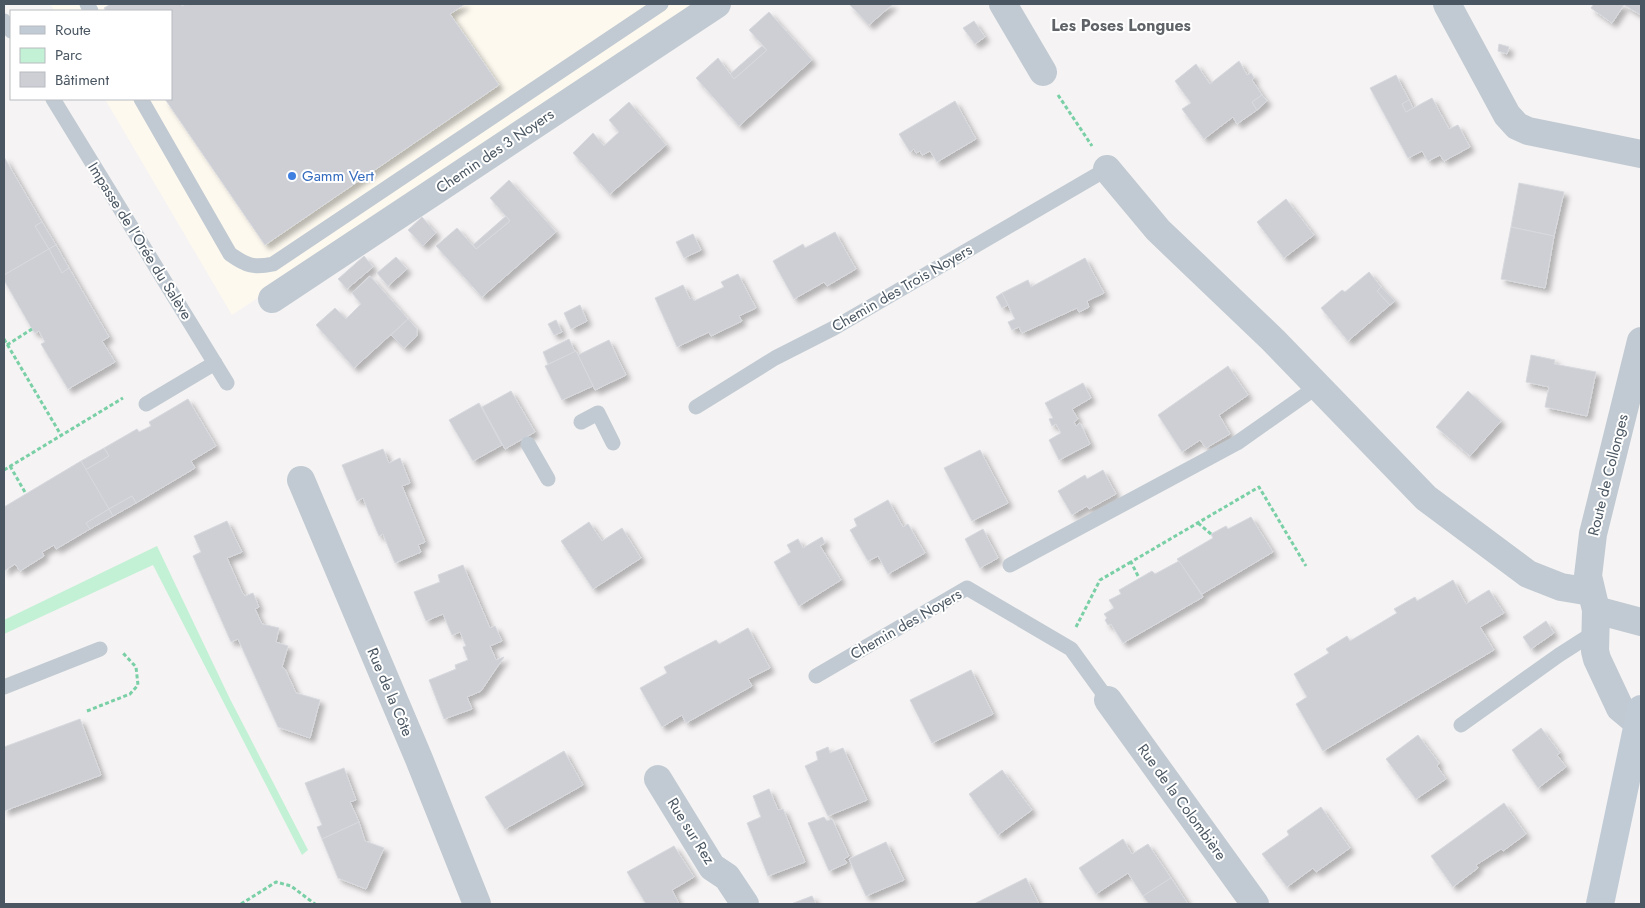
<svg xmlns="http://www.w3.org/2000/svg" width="1645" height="908" font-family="Jost,sans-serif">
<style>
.commercial{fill:#fdf9ef}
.green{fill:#c3f1d5}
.building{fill:#cdcfd5;stroke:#d7d9de;filter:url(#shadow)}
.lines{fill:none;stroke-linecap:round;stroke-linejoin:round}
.path{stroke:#7ad0a6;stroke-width:3;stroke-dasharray:4 2.5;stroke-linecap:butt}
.lane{stroke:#c1cad2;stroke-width:15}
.street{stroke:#c1cad2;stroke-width:28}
.secondary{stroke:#c1cbd6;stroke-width:28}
.shop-dot{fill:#3f7fe0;stroke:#fff;stroke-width:2}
.labels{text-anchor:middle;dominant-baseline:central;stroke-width:4;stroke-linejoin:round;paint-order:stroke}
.street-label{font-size:15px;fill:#4a5661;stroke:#fff}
.shop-label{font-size:15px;fill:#366cbe;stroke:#fff;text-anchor:start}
.neighbourhood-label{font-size:16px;font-weight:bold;fill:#5f6368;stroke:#fff}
</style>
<defs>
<filter id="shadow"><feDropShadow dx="4.5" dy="4.5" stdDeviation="2.5" flood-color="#0004"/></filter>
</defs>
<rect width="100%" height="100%" fill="#f5f3f3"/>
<path class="commercial" d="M50,4H699L232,315L105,99H171V11H54Z"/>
<path class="green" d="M157,546L230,699L308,850L302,855L153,565L4,634V620Z"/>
<g class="building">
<path d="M111,4H181L182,6L186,4H465L450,14L499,85L265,245L165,99H171V11H106L104,8Z"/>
<path d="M849,4H893L869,25Z"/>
<path d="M1594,4H1641V15L1624,5L1612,23L1591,8Z"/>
<path d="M769,12L812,60L739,126L696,78L718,58L734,79L767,50L749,30Z"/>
<path d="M974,21L985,37L975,44L963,28Z"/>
<path d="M1499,44L1509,47L1507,54L1498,51Z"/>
<path d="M762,46L767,50L734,79L730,74Z"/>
<path d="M1239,61L1247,75L1251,73L1254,78L1252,80L1262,95L1252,102L1257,110L1237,124L1233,117L1204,139L1182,109L1191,103L1175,81L1196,64L1210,84Z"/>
<path d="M1396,75L1409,100L1402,104L1406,112L1432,98L1449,129L1458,125L1470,147L1444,161L1440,155L1428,161L1422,151L1408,158L1370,88Z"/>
<path d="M1262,95L1267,101L1257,110L1252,102Z"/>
<path d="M1409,100L1413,108L1406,112L1402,104Z"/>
<path d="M955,101L976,139L937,162L930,151L922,155L920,151L916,153L914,149L910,152L899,134Z"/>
<path d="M629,102L666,145L610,194L573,153L593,133L604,146L619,132L609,120Z"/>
<path d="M4,157L42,222L35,226L49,249L4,275Z"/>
<path d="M509,180L556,232L482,297L436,246L457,228L476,249L510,221L490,198Z"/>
<path d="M1519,183L1564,192L1554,236L1511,227Z"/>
<path d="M1286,199L1314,235L1284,258L1257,222Z"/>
<path d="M506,216L510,221L476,249L473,245Z"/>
<path d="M422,217L436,233L423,246L408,230Z"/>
<path d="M42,222L56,245L49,249L35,226Z"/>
<path d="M1511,227L1554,236L1545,288L1501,279Z"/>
<path d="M835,232L856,269L827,286L824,282L794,299L773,261L803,244L805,248Z"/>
<path d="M693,234L701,250L684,258L676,242Z"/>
<path d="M56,245L69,268L62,273L49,249Z"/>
<path d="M49,249L62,273L69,268L109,337L102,341L115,362L68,389L41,344L45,342L39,331L35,333L32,329L4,280V275Z"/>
<path d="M364,256L373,267L347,289L338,279Z"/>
<path d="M396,257L407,269L388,286L377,273Z"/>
<path d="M1085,258L1104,293L1087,301L1089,307L1079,312L1077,308L1022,333L1019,327L1012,330L1008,322L1015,319L1002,293L1028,280L1031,287Z"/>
<path d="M1369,272L1381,287L1377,291L1390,305L1348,341L1321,308L1342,290L1345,292Z"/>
<path d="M738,274L756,308L739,316L742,321L711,336L709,332L677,347L655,298L683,285L690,299L692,297L694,301L724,287L721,282Z"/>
<path d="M370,276L408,319L354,368L316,325L335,308L346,319L361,304L352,293Z"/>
<path d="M1381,287L1395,301L1390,305L1377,291Z"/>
<path d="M1002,293L1008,305L1002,308L996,297Z"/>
<path d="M580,305L587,321L571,329L564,313Z"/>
<path d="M408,319L417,329V336L404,348L391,335Z"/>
<path d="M556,320L562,332L554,335L548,324Z"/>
<path d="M569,339L575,352L548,364L543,352Z"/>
<path d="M609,340L626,375L595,390L578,355Z"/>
<path d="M576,351L593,386L562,400L545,366Z"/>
<path d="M1531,355L1555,360L1554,364L1596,372L1587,416L1545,407L1549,387L1526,382Z"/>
<path d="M1228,366L1248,395L1219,415L1230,434L1206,448L1200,440L1182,452L1158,415Z"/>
<path d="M1083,383L1091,398L1072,409L1078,419L1074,422L1076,426L1080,423L1090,444L1059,460L1049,440L1061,433L1056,424L1052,426L1049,419L1053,418L1045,403Z"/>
<path d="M511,391L535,432L505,449L482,407Z"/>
<path d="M1468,391L1501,421L1470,456L1436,427Z"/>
<path d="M188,399L216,446L191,461L195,468L136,503L132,496L109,509L85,470L109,456L104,448L137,429L139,432L151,426L149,422Z"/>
<path d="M479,403L502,445L473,461L449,420Z"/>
<path d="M104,448L109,456L85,470L81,461Z"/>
<path d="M383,449L389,463L400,458L410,483L402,486L425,542L418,545L421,552L395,563L383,534L379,536L363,498L357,501L342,465Z"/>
<path d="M980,450L1008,503L972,521L944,468Z"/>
<path d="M81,461L109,509L86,523L90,529L56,549L54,545L42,552L44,556L20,571L15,564L4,571V507Z"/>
<path d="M1103,470L1116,494L1089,509L1087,506L1072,515L1058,491L1085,475L1087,479Z"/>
<path d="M132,496L136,503L113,516L109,509Z"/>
<path d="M888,500L903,527L908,524L925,553L888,574L878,556L868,561L850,530L857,526L854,519Z"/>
<path d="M109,509L113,516L90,529L86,523Z"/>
<path d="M1251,517L1273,552L1202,594L1177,559L1213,538L1211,534L1226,526L1228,529Z"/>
<path d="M227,521L242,552L227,558L242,592L245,596L253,593L259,607L255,609L262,624L279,628L276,642L288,646L282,667L285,669L296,693L320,700L310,738L278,727L238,639L231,642L193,556L201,552L194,536Z"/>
<path d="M589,522L602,541L622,528L641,558L593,589L561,541Z"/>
<path d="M983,529L998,558L980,568L965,539Z"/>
<path d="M822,537L825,543L820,546L841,580L799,606L774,562L791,552L787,545L798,539L803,548Z"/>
<path d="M1179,561L1203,597L1123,643L1111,624L1108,625L1105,620L1107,618L1104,614L1114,608L1109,600L1121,594L1119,590L1152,571L1155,574Z"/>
<path d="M463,565L490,628L495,626L502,641L490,646L496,660L504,657L481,691L467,697L472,709L444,719L429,680L456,669L455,665L468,660L463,647L466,646L460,632L452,635L443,614L426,621L414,592L440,582L438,575Z"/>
<path d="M1453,580L1466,604L1489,590L1504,613L1480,627L1494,650L1323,751L1296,704L1307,697L1294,674L1329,653L1326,649L1347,636L1350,641L1397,613L1394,609L1415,597L1417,601Z"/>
<path d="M1546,621L1554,633L1531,649L1523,637Z"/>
<path d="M748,628L770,668L748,679L752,686L702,714L686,723L682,715L662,727L640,688L667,673L664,667L716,640L719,644Z"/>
<path d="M971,670L993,714L932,743L910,700Z"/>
<path d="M80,719L101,775L4,811V747Z"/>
<path d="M1541,728L1560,753L1557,755L1566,767L1538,788L1512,750Z"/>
<path d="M1418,735L1439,763L1437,766L1446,779L1416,799L1386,759Z"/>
<path d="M828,747L830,753L843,748L867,800L828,816L805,766L818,760L816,752Z"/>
<path d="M564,751L583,785L505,829L485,797Z"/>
<path d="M344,768L356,800L350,802L359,822L322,839L317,827L322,825L305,783Z"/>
<path d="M1002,770L1032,810L998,835L969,794Z"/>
<path d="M769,789L778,810L783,809L805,862L768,876L747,823L761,817L753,796Z"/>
<path d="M1504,803L1526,834L1503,851L1501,849L1476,865L1478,868L1453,887L1431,856Z"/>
<path d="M1321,807L1350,848L1316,872L1313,868L1287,887L1262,854L1289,835L1287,831Z"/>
<path d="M824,817L827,821L832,819L849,856L844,859L847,863L829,871L808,823Z"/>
<path d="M359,822L365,841L384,848L366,889L338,878L322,839Z"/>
<path d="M1123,839L1132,854L1148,844L1171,878L1143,896L1128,873L1096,894L1079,868Z"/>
<path d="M886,842L904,880L866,896L849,859Z"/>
<path d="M674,846L694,877L672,890L679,904H646L627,872Z"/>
<path d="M1026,878L1039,904H974Z"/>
<path d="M1171,878L1188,904H1149L1143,896Z"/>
<path d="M812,896L816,904H791Z"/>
</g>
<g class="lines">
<g class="path">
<path d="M1058,95L1092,146"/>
<path d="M4,339L61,435"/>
<path d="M7,345L32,329"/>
<path d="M10,466L26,494"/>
<path d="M4,470L123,398"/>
<path d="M1198,523L1211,534"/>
<path d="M1138,576L1131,562L1259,487L1306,566"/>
<path d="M1076,627L1100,580L1131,562"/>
<path d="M87,711L130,694L138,685L136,667L122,652"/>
<path d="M241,904L276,882L291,886L315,904"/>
</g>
<g class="lane">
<path d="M87,4L91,11"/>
<path d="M4,21L11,31"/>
<path d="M53,99L227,383"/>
<path d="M141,99L230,254C247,266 254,268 273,264L661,4"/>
<path d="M146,404L215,363"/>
<path d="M696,407L775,358L834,328L1107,169"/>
<path d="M581,422L598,413L613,443"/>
<path d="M528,444L548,479"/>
<path d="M1010,565L1237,443L1318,386"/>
<path d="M816,676L967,588L1071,649L1108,700"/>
<path d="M4,687L100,649"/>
<path d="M1461,725L1559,655L1595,632"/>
</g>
<g class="street">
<path d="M1003,4L1043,72"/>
<path d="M1447,4L1507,115L1517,126L1528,131L1641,154"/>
<path d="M1107,169L1158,230L1273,340L1426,498L1528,574L1561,587L1591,592"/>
<path d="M272,299L717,4"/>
<path d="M301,480L419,759L477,904"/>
<path d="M1596,610L1641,622"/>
<path d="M1108,700L1255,904"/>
<path d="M1638,723L1620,708L1597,659L1595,651L1596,610L1588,576L1593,534L1641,341"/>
<path d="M658,779L712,867L727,877L745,904"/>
</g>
<path class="secondary" d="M1600,904L1641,709"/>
</g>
<circle class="shop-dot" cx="292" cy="176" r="5"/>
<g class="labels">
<g class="street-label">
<text transform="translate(495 151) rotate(-34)">Chemin des 3 Noyers</text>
<text transform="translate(140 241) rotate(58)">Impasse de l'Orée du Salève</text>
<text transform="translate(902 288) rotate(-30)">Chemin des Trois Noyers</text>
<text transform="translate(1608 475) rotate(-76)">Route de Collonges</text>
<text transform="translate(906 624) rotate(-30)">Chemin des Noyers</text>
<text transform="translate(390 692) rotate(67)">Rue de la Côte</text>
<text transform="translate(1182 802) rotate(54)">Rue de la Colombière</text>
<text transform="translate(691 831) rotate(58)">Rue sur Rez</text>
</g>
<g class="shop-label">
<text x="302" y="176">Gamm Vert</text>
</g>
<g class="neighbourhood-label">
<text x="1121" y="25">Les Poses Longues</text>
</g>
</g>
<rect width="1645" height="908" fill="none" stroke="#4a5661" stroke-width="10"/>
<rect x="10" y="10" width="162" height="90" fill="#ffffff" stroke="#b7bbc0"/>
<rect x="20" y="26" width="25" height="8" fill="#c1cbd6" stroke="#b7bbc0"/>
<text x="55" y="35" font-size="15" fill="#4a5661">Route</text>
<rect x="20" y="48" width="25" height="15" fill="#c3f1d5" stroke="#b7bbc0"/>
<text x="55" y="60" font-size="15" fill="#4a5661">Parc</text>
<rect x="20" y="72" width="25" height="15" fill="#cdcfd5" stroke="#b7bbc0"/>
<text x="55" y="85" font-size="15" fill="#4a5661">Bâtiment</text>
</svg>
